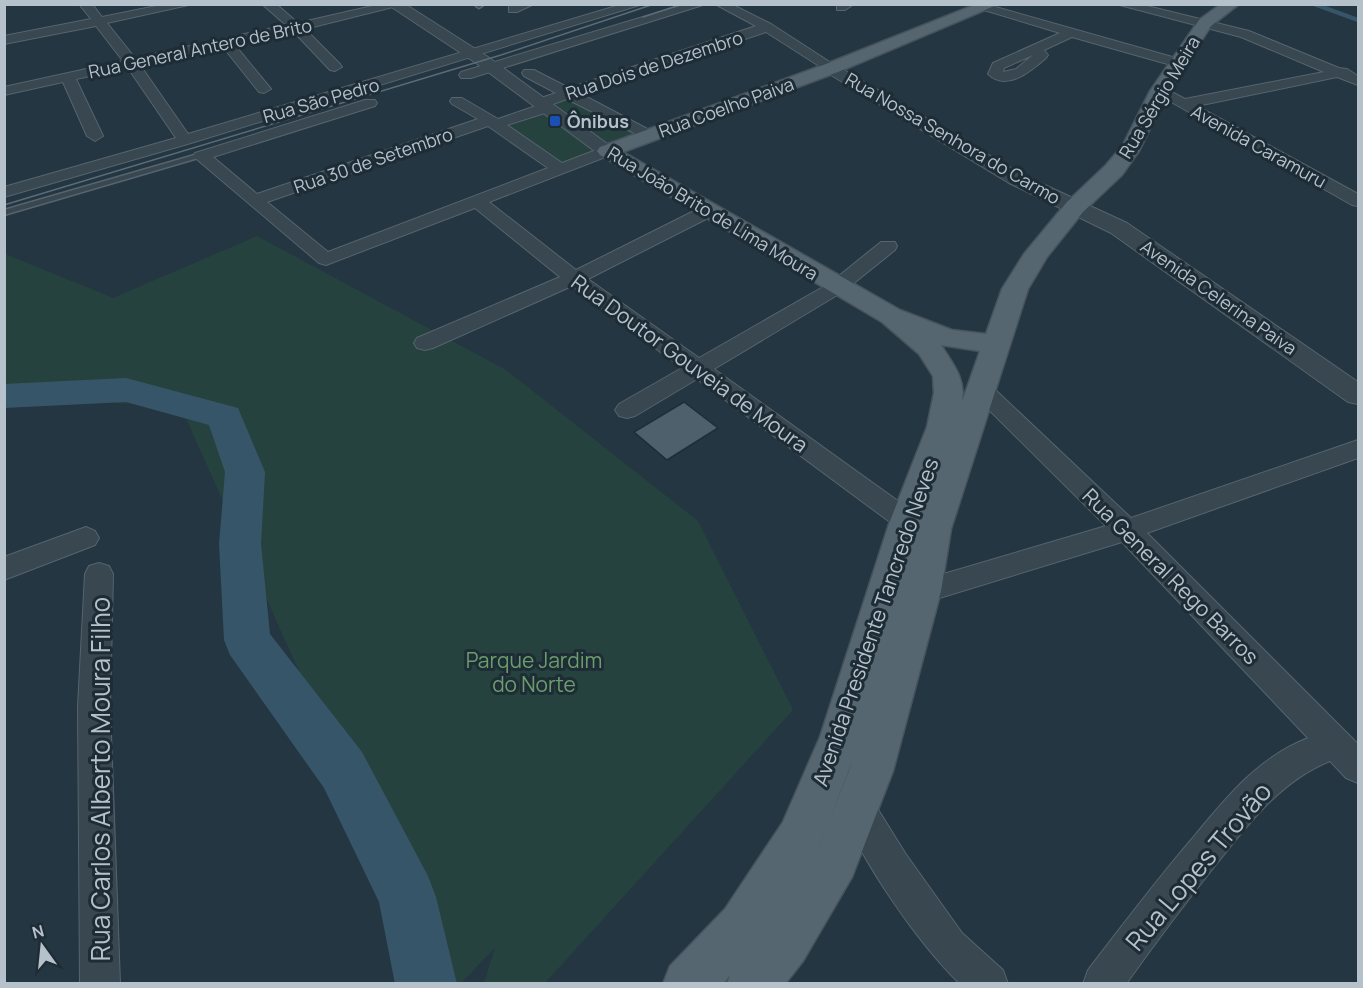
<svg xmlns="http://www.w3.org/2000/svg" width="1363" height="988" font-family="Manrope,sans-serif">
<style>
.green{fill:#26423f}
.lines{fill:none;stroke-linecap:round;stroke-linejoin:round}
.stream{stroke:#375568;stroke-width:4}
.river{fill:#375568;fill-rule:evenodd}
.building{fill:#4d606c;stroke:#1f2e37;stroke-width:1.5}
.service-casing{stroke:#56646e;stroke-width:3}
.minor-casing{stroke:#56646e;stroke-width:2}
.tertiary-casing{stroke:#56646e;stroke-width:2}
.primary-casing{stroke:#45535c;stroke-width:3}
.service{fill:#384750;fill-rule:evenodd}
.minor{fill:#384750;fill-rule:evenodd}
.tertiary{fill:#384750;fill-rule:evenodd}
.primary{fill:#566670;fill-rule:evenodd}
.tram{stroke:#5a6c77;stroke-width:1.5}
.transit-dot{fill:#1a4fb4;stroke:#1d2c35;stroke-width:2}
.labels{text-anchor:middle;dominant-baseline:central;stroke-width:6;stroke-linejoin:round;paint-order:stroke}
.far-street-label{font-size:18px;fill:#b5c1cb;stroke:#1d2c35}
.far-poi-label{font-size:18px;font-weight:bold;fill:#b5c1cb;stroke:#1d2c35;text-anchor:start}
.street-label{font-size:21px;fill:#b5c1cb;stroke:#1d2c35}
.park-label{font-size:21px;fill:#6b9d6d;stroke:#1d2c35}
.near-street-label{font-size:26px;fill:#b5c1cb;stroke:#1d2c35}
</style>
<rect width="100%" height="100%" fill="#243641"/>
<g class="green">
<path d="M571,96L643,135L610,146L546,104Z"/>
<path d="M539,109L598,151L564,164L500,121Z"/>
<path d="M257,236L506,370L698,521L793,710L545,983H484L495,948L461,983H421L343,770L180,405L5,400V254L113,298Z"/>
</g>
<g class="lines">
<path class="stream" d="M1314,4L1358,20"/>
<path class="river" d="M126,378L238,408L265,472L261,544L270,634L362,752L428,876L436,897L457,984H395L379,902L324,788L230,655L224,640L219,544L225,472L209,425L126,402L4,408V384Z"/>
</g>
<path class="building" d="M684,402L718,428L667,460L634,432Z"/>
<g class="lines">
<defs>
<g id="service">
<path d="M485,4L479,8L476,6L478,4Z"/>
<path d="M198,154L205,156L4,215V210Z"/>
</g>
<g id="minor">
<path d="M79,4H92L102,17L166,4H193L107,23L135,58L286,25L262,4H276L298,23L381,4H405L305,29L340,64L342,67L335,71L330,70L293,31L234,44L271,89L264,93L259,92L223,47L140,65L188,134L623,4H643L191,143L4,197V187L176,138L128,68L76,79L103,136L95,141L87,136L63,82L4,95V87L123,61L96,26L4,44V36L91,19Z"/>
<path d="M515,4H534L517,12H509V6Z"/>
<path d="M686,4H706L471,78H461L459,75L461,72Z"/>
<path d="M715,4H731L771,24L839,68L832,72L827,71L766,32L581,94L655,133L658,136L655,139L650,141L567,99L550,105L553,108L551,111L507,125L562,163L607,146L615,151L613,154L489,202L576,270L702,207H714L717,211L714,215L588,279L699,358L830,283L881,242H895L897,246L895,250L844,291L714,369L916,514L920,521L916,528L907,531L898,528L697,379L635,416L627,418L619,416L615,410L619,404L682,368L572,286L433,348L425,350L417,348L414,343L417,338L560,277L475,208L326,265L319,263L193,156L195,153L365,100H375L377,103L375,106L213,157L257,194L478,119L452,104L450,101L452,98H462L498,119L536,106L533,103L535,100L556,93L524,76L522,73L524,70H534L569,88L756,26ZM488,126L548,168L328,252L267,202Z"/>
<path d="M837,4H854L845,10H837Z"/>
<path d="M964,4H985L1183,60L1185,63L1178,67L1072,37L1044,50L1048,55L1046,58C1031,71 1007,92 988,74L993,63L1060,33ZM1033,55L1016,69L1003,72L1004,68Z"/>
<path d="M1116,4H1139L1249,31L1339,68L1347,69L1358,76V85L1337,77L1197,106L1358,194V206L1352,205L1152,91L1154,88H1164L1185,99L1324,72L1241,37Z"/>
<path d="M980,380L988,383L1131,518L1358,440V458L1147,533L1358,744V783L1346,778L1330,761C1281,781 1250,822 1218,862C1186,902 1156,942 1126,984H1083L1088,970C1122,926 1155,882 1191,840C1225,799 1257,758 1308,738L1122,542L923,603L913,599L909,591L913,583L1106,526L972,393L969,388L972,383Z"/>
<path d="M86,527L95,531L99,538L95,545L4,580V557Z"/>
<path d="M99,563L109,566L113,574L110,706L120,984H80L78,706L85,574L89,566Z"/>
<path d="M857,790L869,795L905,853L962,933L1003,970L1008,984H960C917,942 863,863 840,807L845,795Z"/>
</g>
<g id="tertiary">
<path d="M387,4H405L488,57L617,151L614,155H600L476,63Z"/>
<path d="M832,63L1023,175L1127,223L1358,382V404L1348,402L1111,233L1009,183L826,72L824,68L826,64Z"/>
</g>
<path id="primary" d="M977,4H999L838,72L623,152L900,310L952,330L986,334L1002,289L1024,254L1067,202L1106,165L1123,145L1150,91L1199,20L1221,4H1239L1211,26L1168,91L1139,151L1122,175L1083,212L1047,257L1028,289L951,529L941,591L893,771L852,877L803,961L785,984H727L730,975L723,984H663L670,966L725,909L783,822L820,737L890,521L927,427L934,393L933,376L919,354L882,322L600,155L597,151L600,147L826,64ZM941,345L980,351L962,402C966,379 953,364 941,345ZM852,762L849,771L819,845L818,848Z"/>
</defs>
<use href="#service" class="service-casing"/>
<use href="#minor" class="minor-casing"/>
<use href="#tertiary" class="tertiary-casing"/>
<use href="#primary" class="primary-casing"/>
<use href="#service" class="service"/>
<use href="#minor" class="minor"/>
<use href="#tertiary" class="tertiary"/>
<use href="#primary" class="primary"/>
<g class="tram">
<path d="M643,17L683,4"/>
<path d="M4,205L501,55L654,4"/>
</g>
</g>
<rect class="transit-dot" x="549" y="115" width="12" height="12" rx="3"/>
<g class="labels">
<g class="far-street-label">
<text transform="translate(200 48) rotate(-12)">Rua General Antero de Brito</text>
<text transform="translate(654 65) rotate(-18)">Rua Dois de Dezembro</text>
<text transform="translate(1159 97) rotate(-59)">Rua Sérgio Meira</text>
<text transform="translate(321 100) rotate(-16)">Rua São Pedro</text>
<text transform="translate(726 107) rotate(-20)">Rua Coelho Paiva</text>
<text transform="translate(953 138) rotate(30)">Rua Nossa Senhora do Carmo</text>
<text transform="translate(1259 146) rotate(29)">Avenida Caramuru</text>
<text transform="translate(373 160) rotate(-19)">Rua 30 de Setembro</text>
<text transform="translate(713 213) rotate(31)">Rua João Brito de Lima Moura</text>
<text transform="translate(1219 297) rotate(35)">Avenida Celerina Paiva</text>
</g>
<g class="far-poi-label">
<text x="567" y="121">Ônibus</text>
</g>
<g class="street-label">
<text transform="translate(690 363) rotate(36)">Rua Doutor Gouveia de Moura</text>
<text transform="translate(1171 576) rotate(45)">Rua General Rego Barros</text>
<text transform="translate(875 622) rotate(-71)">Avenida Presidente Tancredo Neves</text>
</g>
<g class="park-label">
<text x="534" y="660">Parque Jardim<tspan x="534" dy="24">do Norte</tspan></text>
</g>
<g class="near-street-label">
<text transform="translate(100 779) rotate(-90)">Rua Carlos Alberto Moura Filho</text>
<text transform="translate(1198 866) rotate(-50)">Rua Lopes Trovão</text>
</g>
</g>
<rect width="1363" height="988" fill="none" stroke="#b5c1cb" stroke-width="12"/>
<g transform="translate(42 946) rotate(345)" stroke="#1d2c35" stroke-width="4.5" paint-order="stroke">
<path d="M0-4.5L10 22L0 15L-10 22Z" fill="#b5c1cb"/>
<text y="-9" font-size="16" font-weight="bold" text-anchor="middle" fill="#b5c1cb">N</text>
</g>
</svg>
